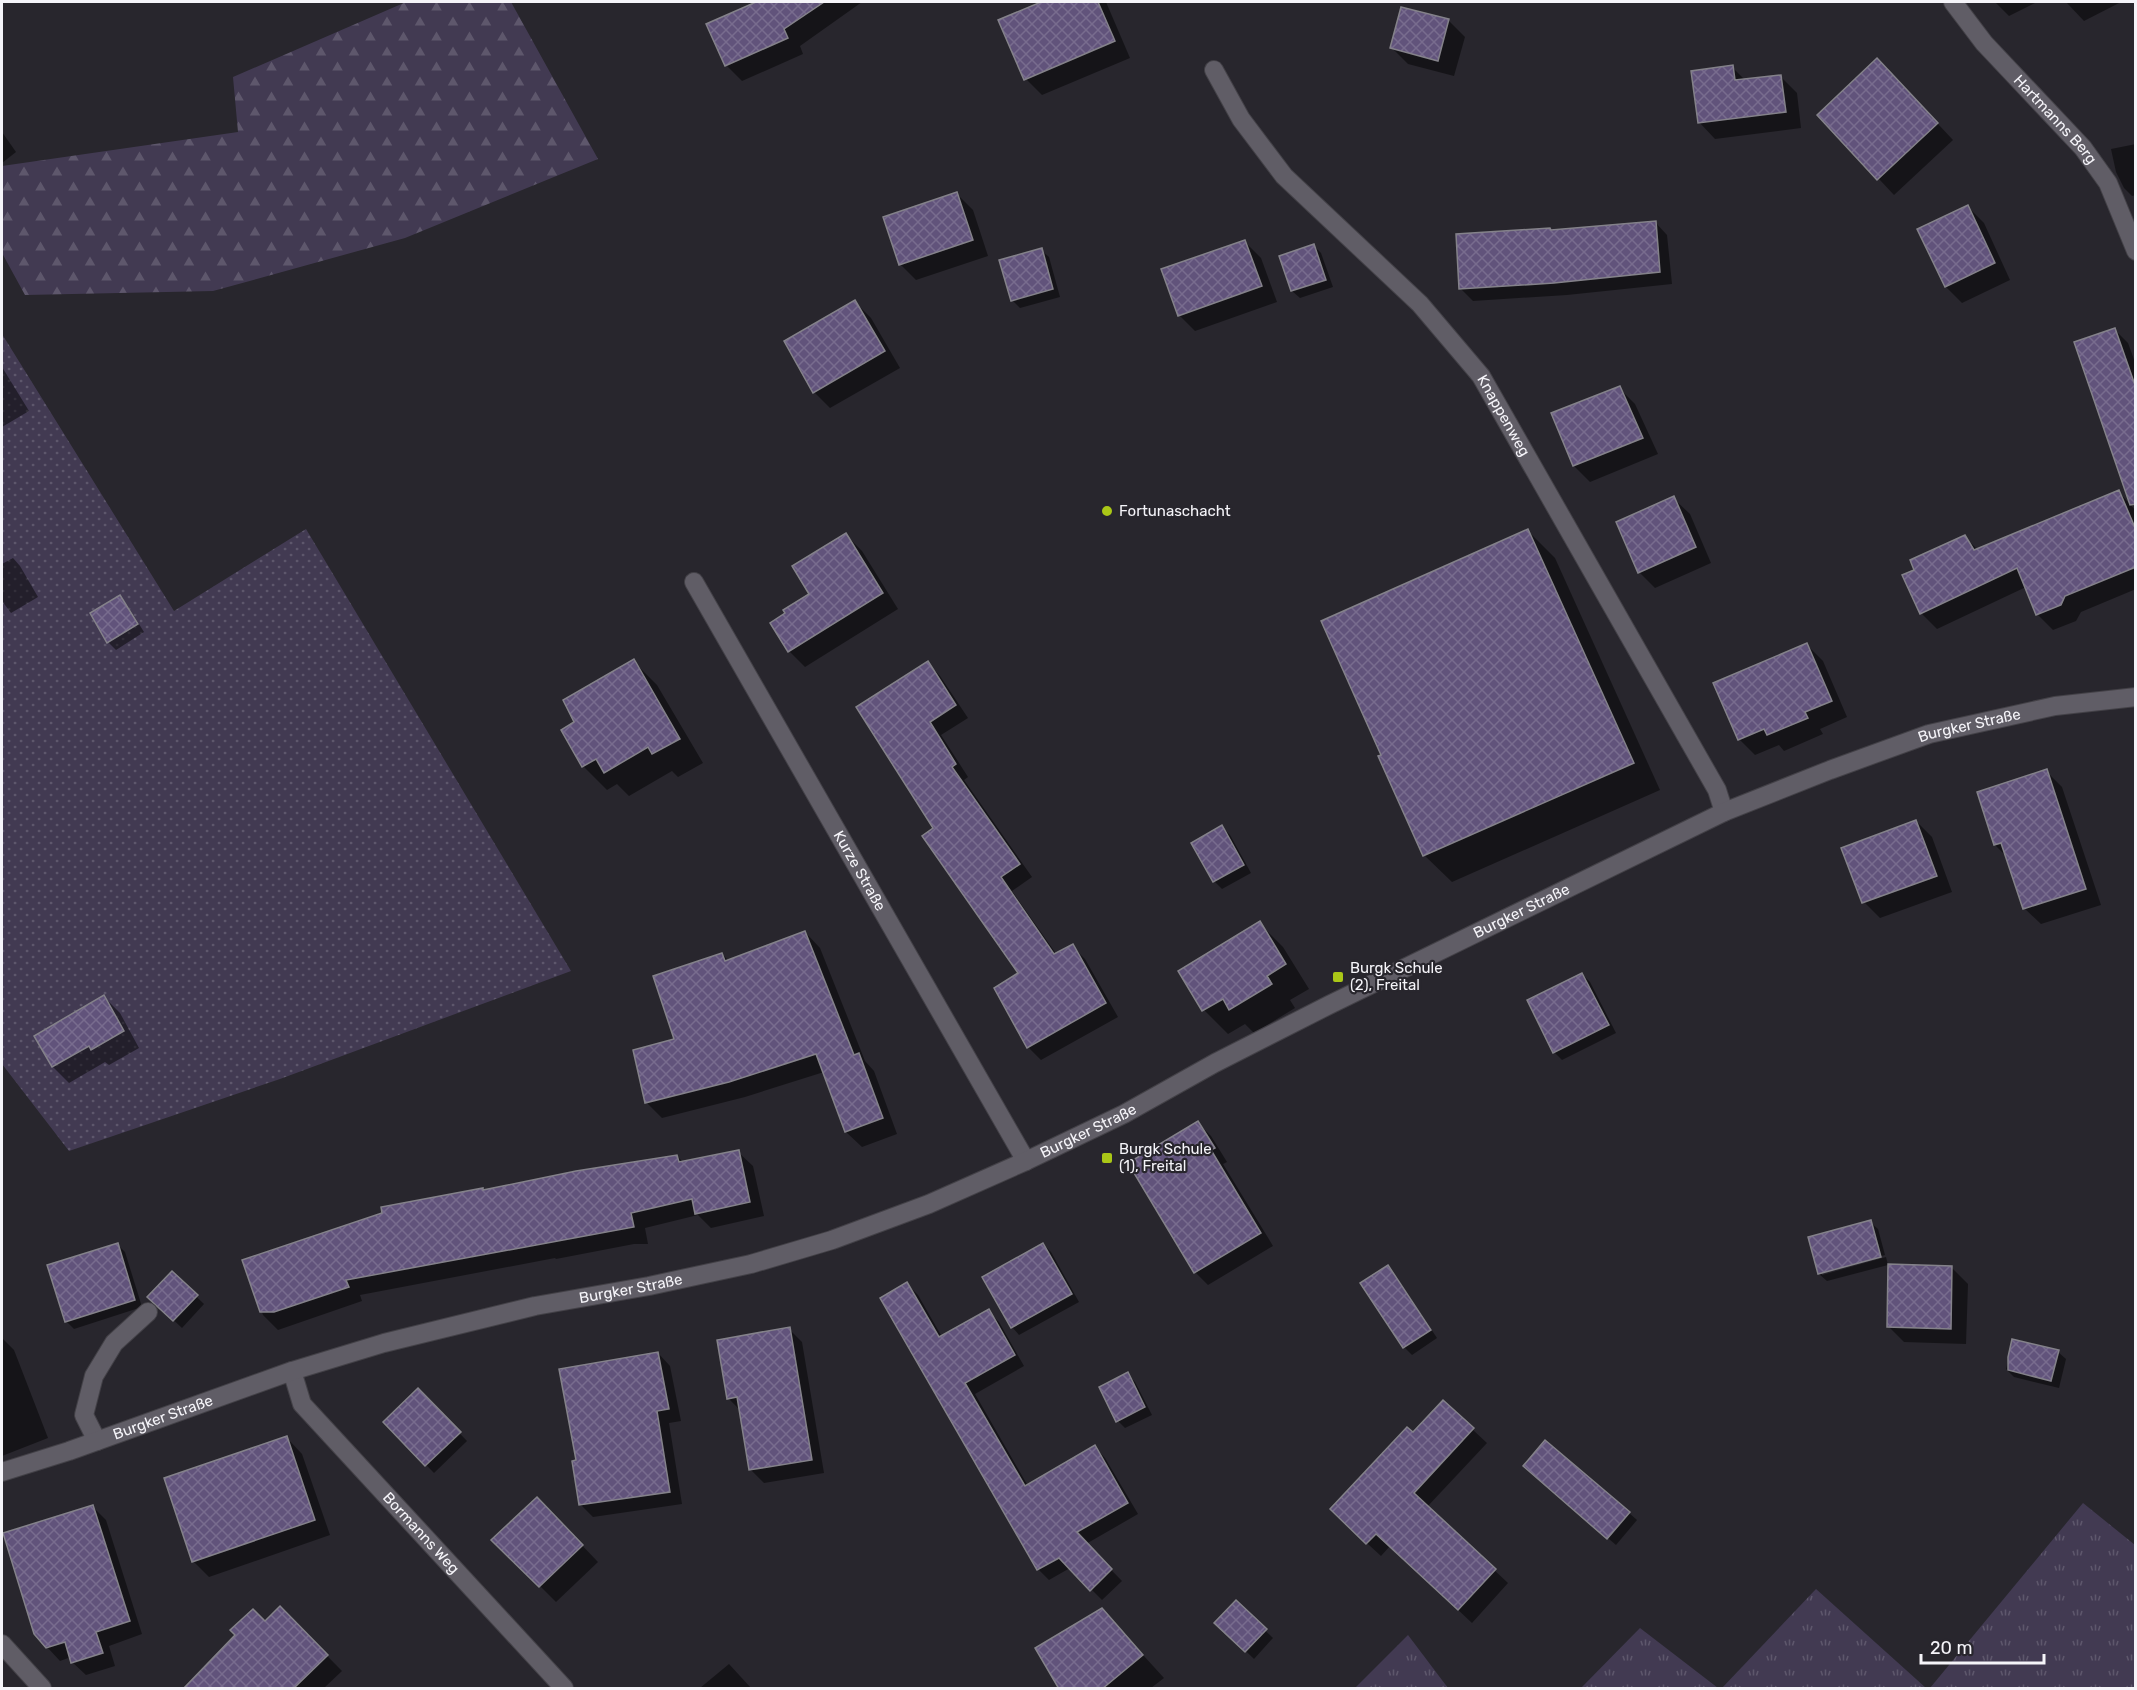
<svg xmlns="http://www.w3.org/2000/svg" width="2137" height="1690" font-family="Rubik,sans-serif">
<style>
.grass{fill:url(#grass-tufts)}
.forest{fill:url(#forest-firs)}
.garden{fill:url(#garden-dots)}
.shadow{fill:#0007}
.building{fill:url(#building-cross-hatch);stroke:#84828a;stroke-width:1.5}
.lines{fill:none;stroke-linecap:round;stroke-linejoin:round}
.lane-casing{stroke:#434147;stroke-width:20}
.street-casing{stroke:#434147;stroke-width:20}
.secondary-casing{stroke:#434147;stroke-width:20}
.lane{stroke:#605d66;stroke-width:18}
.street{stroke:#605d66;stroke-width:18}
.secondary{stroke:#605d66;stroke-width:18}
.poi-dot{fill:#aac717;stroke:#28262d;stroke-width:2}
.labels{text-anchor:middle;dominant-baseline:central;stroke-width:4.5;stroke-linejoin:round;paint-order:stroke}
.street-label{font-size:15px;fill:#f5f4f9;stroke:#28262d}
.poi-label{font-size:15px;fill:#f5f4f9;stroke:#28262d;text-anchor:start}
</style>
<defs>
<pattern id="grass-tufts" width="24" height="20" patternUnits="userSpaceOnUse" patternTransform="scale(1.5)"><rect width="24" height="20" fill="#423a52"/><path d="M3 7l-1-3M5 7V3M7 7l1-3M15 17l-1-3M17 17v-4M19 17l1-3" fill="none" stroke="#5e576c"/></pattern>
<pattern id="forest-firs" width="22" height="20" patternUnits="userSpaceOnUse" patternTransform="scale(1.5)"><rect width="22" height="20" fill="#423a52"/><path d="M5 1l3.5 6h-7zM16 11l3.5 6h-7z" fill="#5e576c"/></pattern>
<pattern id="garden-dots" width="8" height="8" patternUnits="userSpaceOnUse" patternTransform="scale(1.5)"><rect width="8" height="8" fill="#423a52"/><path d="M2 2h.1M6 6h.1" fill="none" stroke="#5e576c" stroke-width="1.8" stroke-linecap="round"/></pattern>
<pattern id="building-cross-hatch" width="8" height="8" patternUnits="userSpaceOnUse" patternTransform="scale(1.5)"><rect width="8" height="8" fill="#61537b"/><path d="M0 0l8 8M0 8l8-8" fill="none" stroke="#786c8e"/></pattern>
</defs>
<rect width="100%" height="100%" fill="#28262d"/>
<g class="grass">
<path d="M2083,1503L2135,1545V1688H1930Z"/>
<path d="M1816,1589L1926,1688H1722Z"/>
<path d="M1640,1628L1718,1688H1581Z"/>
<path d="M1408,1635L1448,1688H1355Z"/>
</g>
<path class="forest" d="M406,2H511L598,159L405,238L213,291L25,295L2,253V166L238,132L233,77Z"/>
<path class="garden" d="M2,334L174,611L306,529L571,971L280,1079L69,1151L2,1064Z"/>
<g class="shadow">
<path d="M760,2H862L800,46L803,54L742,81L726,65L708,24Z"/>
<path d="M1045,2H1106L1130,58L1042,95L1026,79L1000,21Z"/>
<path d="M1995,2H2037L2009,16Z"/>
<path d="M2066,2H2121L2084,21Z"/>
<path d="M1448,20L1465,37L1454,76L1408,64L1392,48Z"/>
<path d="M1732,67L1746,81L1781,77L1797,93L1801,128L1715,139L1699,122Z"/>
<path d="M1893,76L1953,140L1894,195L1819,115Z"/>
<path d="M2,132L16,152L2,163Z"/>
<path d="M2136,144V195L2132,196L2124,188L2116,172L2111,149Z"/>
<path d="M957,194L973,210L988,256L916,280L900,264Z"/>
<path d="M1968,207L1984,223L2010,280L1962,303L1946,287L1919,230Z"/>
<path d="M1655,222L1667,235L1672,284L1567,295L1473,301L1461,289L1552,232Z"/>
<path d="M1245,242L1261,258L1277,302L1195,331L1179,315Z"/>
<path d="M1314,246L1321,253L1333,287L1300,298L1292,291Z"/>
<path d="M1041,250L1049,257L1060,297L1020,308L1012,300Z"/>
<path d="M855,302L871,318L900,368L830,408L814,392Z"/>
<path d="M2115,330L2128,343L2136,365V460Z"/>
<path d="M2,367L29,411L2,427Z"/>
<path d="M1619,388L1635,404L1658,454L1590,482L1574,466Z"/>
<path d="M2118,491L2136,511V589L2081,612L2076,621L2053,630L2037,614L2026,587L1937,629L1921,613L1916,570L1965,537L1978,550Z"/>
<path d="M1673,498L1690,514L1711,563L1655,588L1639,572Z"/>
<path d="M1528,531L1555,558L1660,790L1452,882L1424,855Z"/>
<path d="M846,535L862,551L898,609L805,667L789,651L811,595Z"/>
<path d="M13,558L20,566L38,597L11,613L2,601V564Z"/>
<path d="M120,597L127,605L144,632L116,650L108,642Z"/>
<path d="M1807,645L1823,661L1847,717L1820,729L1823,734L1784,751L1779,745L1755,755L1739,739Z"/>
<path d="M633,661L657,685L703,763L678,777L672,771L629,796L617,784L607,790L583,766L576,722Z"/>
<path d="M928,663L940,676L968,718L941,735L968,777L964,780L1032,877L1012,891L1057,955L1072,946L1085,959L1118,1017L1041,1060L1028,1047L1020,974L935,828L858,707Z"/>
<path d="M2046,771L2062,787L2101,905L2041,924L2024,908L2007,857L1995,845L1978,793Z"/>
<path d="M1916,821L1932,837L1952,892L1880,918L1864,902Z"/>
<path d="M1222,827L1230,835L1251,873L1222,889L1214,881Z"/>
<path d="M1259,923L1283,947L1309,989L1290,1000L1295,1008L1254,1033L1245,1024L1228,1034L1204,1010Z"/>
<path d="M805,932L820,948L865,1061L874,1071L897,1134L862,1147L846,1132L824,1072L745,1097L662,1118L647,1103L722,954L729,961Z"/>
<path d="M1582,974L1590,982L1616,1033L1562,1060L1555,1053L1529,1001Z"/>
<path d="M104,997L120,1013L139,1048L109,1065L105,1062L69,1083L53,1067L36,1037Z"/>
<path d="M1198,1123L1211,1136L1227,1162L1223,1164L1273,1246L1208,1285L1195,1272Z"/>
<path d="M738,1152L753,1166L764,1216L711,1228L698,1215L645,1228L648,1244H634L556,1259L555,1258L360,1295L362,1301L278,1330L263,1315L244,1261L482,1189L485,1192L677,1156L684,1163Z"/>
<path d="M1870,1222L1878,1229L1885,1255L1822,1272V1275L1886,1257L1888,1265L1827,1281L1819,1274L1809,1238Z"/>
<path d="M117,1244L125,1252L142,1307L74,1329L66,1321Z"/>
<path d="M1043,1244L1051,1252L1079,1302L1019,1335L1012,1327Z"/>
<path d="M1388,1267L1395,1275L1437,1338L1412,1355L1404,1347Z"/>
<path d="M1952,1268L1968,1284L1966,1344L1904,1342L1888,1326Z"/>
<path d="M172,1273L204,1304L182,1328L149,1297Z"/>
<path d="M907,1284L918,1295L942,1337L988,1311L999,1322L1024,1366L975,1394L1028,1486L1095,1447L1105,1458L1138,1514L1086,1544L1122,1581L1102,1600L1070,1568L1049,1580L1038,1569L882,1298Z"/>
<path d="M789,1329L802,1342L824,1473L764,1483L750,1469L740,1410L728,1398Z"/>
<path d="M2,1338L14,1350L48,1438L2,1456Z"/>
<path d="M2013,1340L2058,1352L2066,1359L2059,1388L2014,1377L2006,1369Z"/>
<path d="M658,1353L670,1366L681,1421L669,1423L682,1504L593,1517L580,1504L578,1462Z"/>
<path d="M1127,1374L1135,1382L1152,1415L1125,1428L1118,1421Z"/>
<path d="M418,1390L467,1441L434,1473L385,1422Z"/>
<path d="M1443,1402L1487,1443L1427,1507L1508,1583L1472,1623L1390,1546L1381,1556L1345,1523L1413,1435Z"/>
<path d="M287,1438L302,1454L330,1535L209,1577L193,1561Z"/>
<path d="M1533,1474L1629,1513L1637,1520L1616,1545Z"/>
<path d="M93,1507L106,1520L142,1634L109,1646L115,1666L86,1675L72,1662L71,1657L60,1661L47,1647Z"/>
<path d="M553,1515L598,1562L556,1602L494,1540Z"/>
<path d="M1236,1603L1273,1638L1254,1659L1217,1623Z"/>
<path d="M280,1608L342,1671L324,1688H185Z"/>
<path d="M1102,1610L1164,1678L1151,1688H1060Z"/>
<path d="M729,1664L751,1688H700Z"/>
</g>
<g class="building">
<path d="M756,2H824L784,29L788,38L725,66L706,24Z"/>
<path d="M1041,2H1098L1115,41L1024,80L998,20Z"/>
<path d="M1401,7L1449,19L1438,61L1390,48Z"/>
<path d="M1877,58L1938,123L1877,180L1817,115Z"/>
<path d="M1733,65L1735,80L1781,75L1786,112L1698,123L1691,71Z"/>
<path d="M957,192L973,240L899,265L883,217Z"/>
<path d="M1968,205L1995,263L1945,287L1917,229Z"/>
<path d="M1656,221L1660,272L1554,283L1459,289L1456,234L1550,228L1551,230Z"/>
<path d="M1245,240L1262,286L1178,316L1161,269Z"/>
<path d="M1314,244L1326,280L1291,291L1279,256Z"/>
<path d="M1042,248L1053,289L1011,301L999,260Z"/>
<path d="M855,300L885,351L813,393L784,341Z"/>
<path d="M2115,328L2136,388V504L2130,505L2074,342Z"/>
<path d="M1620,386L1643,438L1573,466L1551,413Z"/>
<path d="M2119,490L2136,530V567L2065,596L2061,605L2036,615L2017,568L1920,614L1902,575L1914,570L1910,560L1965,535L1974,550Z"/>
<path d="M1674,496L1696,547L1638,573L1616,522Z"/>
<path d="M1528,529L1634,763L1423,856L1378,756L1381,755L1321,621Z"/>
<path d="M846,533L883,593L788,652L770,623L785,613L783,610L809,594L792,566Z"/>
<path d="M120,595L138,624L107,643L90,613Z"/>
<path d="M1807,643L1832,701L1805,712L1808,718L1767,735L1764,729L1738,740L1713,683Z"/>
<path d="M634,659L680,739L652,754L648,747L604,773L596,759L582,767L561,730L574,722L563,700Z"/>
<path d="M928,661L956,705L930,722L956,764L952,767L1020,864L1001,877L1054,954L1073,944L1106,1003L1027,1048L994,988L1018,973L922,836L933,828L856,707Z"/>
<path d="M2047,769L2086,889L2023,909L2001,843L1994,845L1977,792Z"/>
<path d="M1916,820L1937,876L1862,903L1841,848Z"/>
<path d="M1222,825L1244,865L1213,882L1191,843Z"/>
<path d="M1260,921L1286,964L1267,976L1272,984L1229,1010L1223,999L1202,1011L1178,971Z"/>
<path d="M805,931L854,1055L859,1053L883,1118L845,1132L816,1054L729,1082L645,1103L633,1050L674,1039L653,976L722,953L725,961Z"/>
<path d="M1582,973L1609,1025L1553,1053L1527,1000Z"/>
<path d="M104,995L124,1031L91,1050L89,1046L52,1067L34,1036Z"/>
<path d="M1198,1121L1215,1148L1211,1150L1261,1233L1194,1273L1128,1163Z"/>
<path d="M739,1150L750,1202L695,1214L692,1199L631,1213L634,1227L346,1280L349,1287L274,1312H260L242,1260L382,1213L381,1207L483,1188V1190L576,1171L677,1155L679,1162Z"/>
<path d="M1871,1220L1881,1257L1818,1274L1808,1237Z"/>
<path d="M118,1243L135,1300L65,1322L47,1265Z"/>
<path d="M1043,1243L1072,1294L1011,1328L982,1277Z"/>
<path d="M1888,1264L1952,1266L1951,1329L1887,1327Z"/>
<path d="M1388,1265L1431,1330L1403,1348L1360,1283Z"/>
<path d="M172,1271L198,1295L173,1321L147,1297Z"/>
<path d="M907,1282L939,1337L989,1309L1015,1355L965,1383L1025,1486L1095,1445L1128,1503L1077,1532L1112,1569L1090,1591L1059,1558L1037,1570L880,1298Z"/>
<path d="M790,1327L812,1460L749,1470L737,1397L727,1399L717,1340Z"/>
<path d="M2012,1339L2059,1350L2051,1381L2008,1370V1357Z"/>
<path d="M658,1352L669,1409L657,1411L670,1492L579,1505L572,1461L576,1460L559,1369Z"/>
<path d="M1128,1372L1145,1407L1116,1422L1099,1387Z"/>
<path d="M418,1388L461,1432L425,1466L383,1422Z"/>
<path d="M1443,1400L1474,1428L1414,1493L1496,1569L1458,1610L1376,1534L1366,1544L1330,1509L1407,1427L1413,1432Z"/>
<path d="M287,1436L315,1520L192,1562L164,1478Z"/>
<path d="M1545,1440L1630,1512L1607,1539L1523,1466Z"/>
<path d="M537,1497L583,1545L539,1587L491,1540Z"/>
<path d="M93,1505L130,1621L96,1632L103,1653L71,1663L65,1642L46,1648L34,1634L3,1533Z"/>
<path d="M1236,1600L1267,1629L1245,1652L1214,1623Z"/>
<path d="M280,1606L328,1655L293,1689H183L235,1635L230,1630L253,1609L265,1621Z"/>
<path d="M1102,1608L1143,1655L1102,1689H1059L1035,1648Z"/>
</g>
<g class="lines">
<defs>
<g id="lane">
<path id="s1" d="M292,1371L302,1404L564,1688"/>
<path d="M97,1441L84,1415L94,1376L114,1343L148,1312"/>
</g>
<g id="street">
<path id="s2" d="M1953,2L1984,43L2083,148L2108,183L2136,251"/>
<path id="s3" d="M1214,70L1241,119L1284,176L1420,304L1481,376L1717,790L1724,812"/>
<path id="s4" d="M694,582L1026,1161"/>
<path d="M2,1644L42,1688"/>
</g>
<g id="secondary">
<path id="s5" d="M2,1472L69,1451L292,1371L384,1343L535,1306L649,1286L751,1264L832,1240L929,1204L1026,1161L1124,1114L1215,1063L1329,1005L1724,812L1830,770L1929,734L2055,706L2136,697"/>
</g>
</defs>
<use href="#lane" class="lane-casing"/>
<use href="#street" class="street-casing"/>
<use href="#secondary" class="secondary-casing"/>
<use href="#lane" class="lane"/>
<use href="#street" class="street"/>
<use href="#secondary" class="secondary"/>
</g>
<g class="poi-dot">
<circle cx="1107" cy="511" r="6"/>
<rect x="1332" y="971" width="12" height="12" rx="3"/>
<rect x="1101" y="1152" width="12" height="12" rx="3"/>
</g>
<g class="labels">
<g class="street-label">
<text stroke="none"><textPath href="#s2" startOffset="156">Hartmanns Berg</textPath></text>
<text stroke="none"><textPath href="#s3" startOffset="454">Knappenweg</textPath></text>
<text stroke="none"><textPath href="#s5" startOffset="2114">Burgker Straße</textPath></text>
<text stroke="none"><textPath href="#s4" startOffset="333">Kurze Straße</textPath></text>
<text stroke="none"><textPath href="#s5" startOffset="1628">Burgker Straße</textPath></text>
<text stroke="none"><textPath href="#s5" startOffset="1142">Burgker Straße</textPath></text>
<text stroke="none"><textPath href="#s5" startOffset="656">Burgker Straße</textPath></text>
<text stroke="none"><textPath href="#s5" startOffset="170">Burgker Straße</textPath></text>
<text stroke="none"><textPath href="#s1" startOffset="210">Bormanns Weg</textPath></text>
</g>
<g class="poi-label">
<text x="1119" y="511">Fortunaschacht</text>
<text x="1350" y="968">Burgk Schule<tspan x="1350" dy="17">(2), Freital</tspan></text>
<text x="1119" y="1149">Burgk Schule<tspan x="1119" dy="17">(1), Freital</tspan></text>
</g>
</g>
<rect width="2137" height="1690" fill="none" stroke="#f5f4f9" stroke-width="6"/>
<path d="M1921 1654v9h123v-9" fill="none" stroke="#f5f4f9" stroke-width="3"/>
<text x="1930" y="1654" font-size="18" fill="#f5f4f9" stroke="#28262d" stroke-width="4.5" paint-order="stroke">20 m</text>
</svg>
